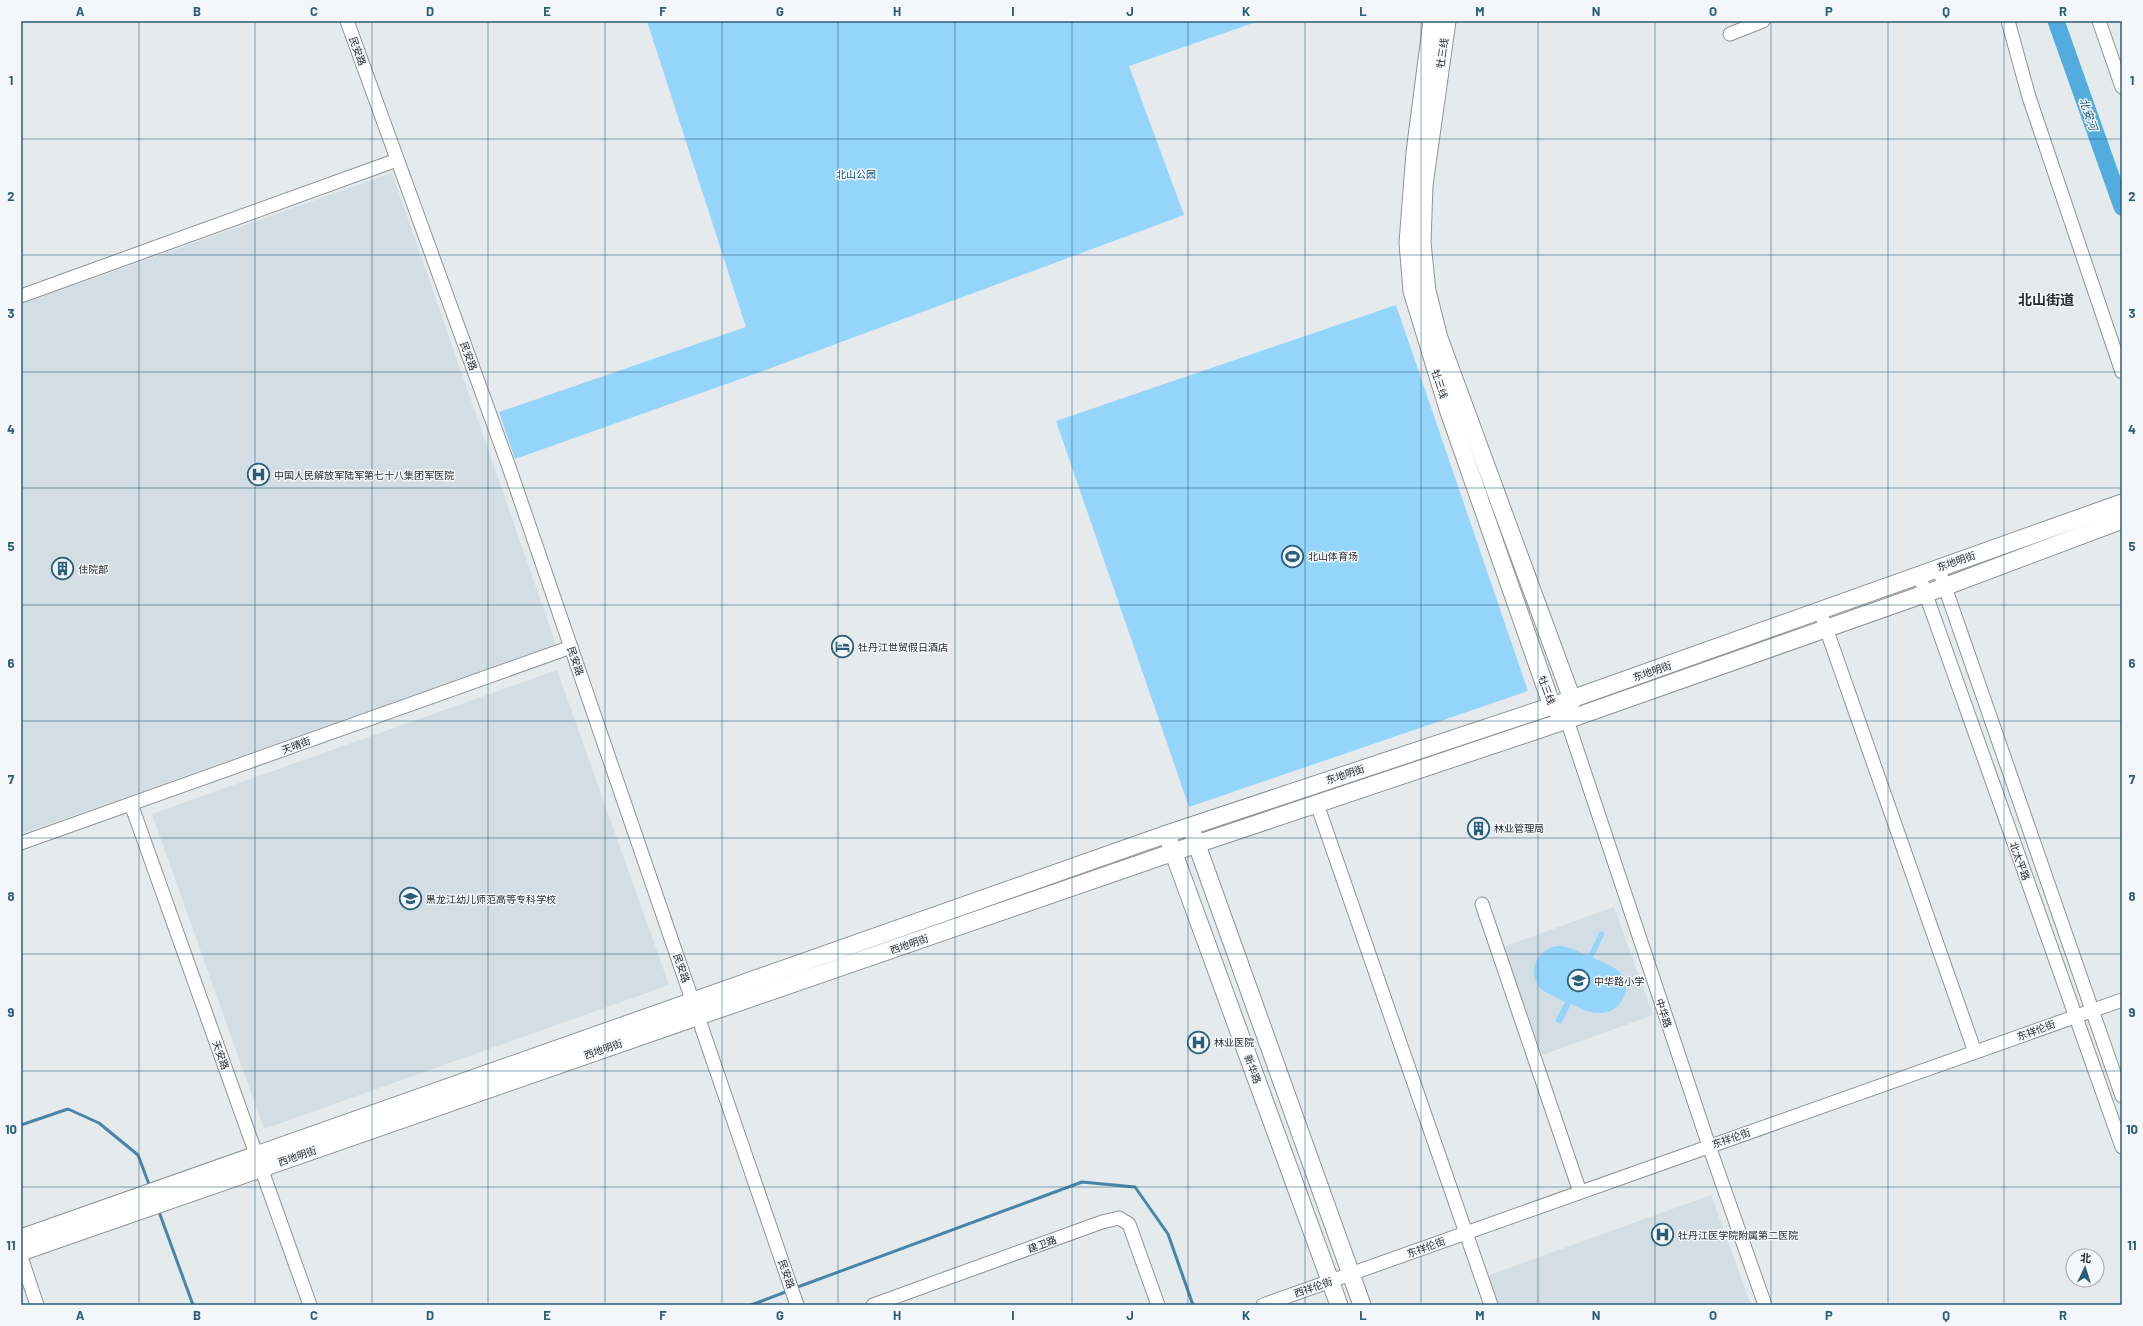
<svg xmlns="http://www.w3.org/2000/svg" width="2143" height="1326" font-family="Barlow,'Noto Sans SC',sans-serif">
<style>
.built{fill:#d2dde4}
.green{fill:#96d5fb}
.lines{fill:none;stroke-linecap:round;stroke-linejoin:round}
.stream{stroke:#4785a9;stroke-width:3}
.river{stroke:#53acde;stroke-width:17}
.minor-casing{stroke:#8f9396;stroke-width:15}
.major-casing{stroke:#8f9396;stroke-width:19}
.minor{stroke:#fff;stroke-width:13}
.major{stroke:#fff;stroke-width:17}
.grid{fill:none;stroke:#295d7a;stroke-width:1;stroke-opacity:0.55}
.labels{text-anchor:middle;dominant-baseline:central;stroke-width:3;stroke-linejoin:round;paint-order:stroke}
.street-label{font-size:10px;fill:#2a2b2c;stroke:#f3f7fa}
.park-label{font-size:10px;fill:#085273;stroke:#f3f7fa}
.poi-label{font-size:10px;fill:#2a2b2c;stroke:#f3f7fa;text-anchor:start}
.water-label{font-size:11px;font-style:italic;fill:#185b7d;stroke:#f3f7fa}
.district-label{font-size:14px;font-weight:bold;fill:#2a2b2c;stroke:#f3f7fa}
.neatline{fill:none;stroke:#295d7a;stroke-width:1.5}
.grid-label{font-size:13px;text-anchor:middle;font-weight:bold;fill:#295d7a}
</style>
<rect width="100%" height="100%" fill="#e5eaec"/>
<g class="built">
<path d="M392,173L556,645L21,834V304Z"/>
<path d="M557,670L669,985L264,1129L152,814Z"/>
<path d="M1614,907L1653,1015L1542,1055L1503,947Z"/>
<path d="M1711,1195L1751,1305H1498L1487,1276Z"/>
</g>
<g class="green">
<path d="M647,21H1259L1129,66L1184,215L763,371L515,459L499,412L746,327Z"/>
<path d="M1396,305L1528,691L1189,807L1056,421Z"/>
<path d="M1600,931L1605,933L1593,958C1600,961 1609,964 1616,969C1636,984 1623,1015 1597,1013C1589,1013 1579,1007 1571,1004L1561,1024L1555,1021L1565,1002C1557,997 1546,994 1540,988C1525,971 1540,945 1561,946C1570,947 1579,952 1588,956Z"/>
</g>
<g class="lines">
<g class="stream">
<path d="M21,1125L68,1109L99,1123L138,1155L150,1187"/>
<path d="M158,1209L193,1305"/>
<path d="M795,1288L1082,1182L1135,1187L1168,1234L1193,1305"/>
<path d="M751,1305L788,1291"/>
</g>
<path class="river" d="M2056,21L2122,207"/>
<defs>
<g id="minor">
<path d="M347,21L509,467L797,1305"/>
<path d="M2008,21L2029,97L2122,372"/>
<path d="M2099,21L2122,87"/>
<path d="M1730,34L1763,21"/>
<path d="M21,296L397,160"/>
<path d="M1938,567L2122,1096"/>
<path d="M1919,575L2122,1147"/>
<path d="M1820,611L1975,1052"/>
<path d="M1567,720L1709,1146L1765,1305"/>
<path d="M131,804L310,1305"/>
<path d="M1317,804L1491,1305"/>
<path d="M21,843L571,647"/>
<path d="M1482,904L1580,1192"/>
<path d="M21,1257L37,1305"/>
<path d="M873,1305L1102,1222L1119,1218L1129,1224L1158,1305"/>
<path d="M1263,1305L2122,1000"/>
</g>
<g id="major">
<path d="M1432,21L1415,152L1408,243L1412,291L1448,409L1552,706L1559,713"/>
<path d="M1447,21L1424,185L1422,243L1427,291L1439,338L1572,699L1569,708"/>
<path d="M1193,834L1362,1305"/>
<path d="M1170,843L1339,1305"/>
<path d="M21,1238L1167,834L1552,706L2122,503"/>
<path d="M21,1252L699,1016L1197,844L1567,720L1944,587L2122,520"/>
</g>
</defs>
<use href="#minor" class="minor-casing"/>
<use href="#major" class="major-casing"/>
<use href="#minor" class="minor"/>
<use href="#major" class="major"/>
</g>
<path class="grid" d="M139,21V1305M255,21V1305M372,21V1305M488,21V1305M605,21V1305M722,21V1305M838,21V1305M955,21V1305M1072,21V1305M1188,21V1305M1305,21V1305M1421,21V1305M1538,21V1305M1655,21V1305M1771,21V1305M1888,21V1305M2004,21V1305M21,139H2122M21,255H2122M21,372H2122M21,488H2122M21,605H2122M21,721H2122M21,838H2122M21,954H2122M21,1071H2122M21,1187H2122"/>
<defs>
<symbol id="hospital-ring" viewBox="-11 -11 22 22"><circle r="9.5" fill="#f3f7fa" stroke="#295d7a" stroke-width="1.5"/><path d="M-5-5h3v3.5h4V-5h3V5h-3V1.5h-4V5h-3Z" fill="#295d7a"/></symbol>
<symbol id="stadium-ring" viewBox="-11 -11 22 22"><circle r="9.5" fill="#f3f7fa" stroke="#295d7a" stroke-width="1.5"/><path d="M0-5a6.5 5 0 1 0 0 10a6.5 5 0 1 0 0-10ZM-3.5-1.8h7v3.6h-7Z" fill="#295d7a"/></symbol>
<symbol id="building-ring" viewBox="-11 -11 22 22"><circle r="9.5" fill="#f3f7fa" stroke="#295d7a" stroke-width="1.5"/><path d="M-4-6H4V6H1V3H-1V6H-4ZM-2.5-4.3h1.7v1.8h-1.7ZM.8-4.3h1.7v1.8H.8ZM-2.5-1h1.7V.8h-1.7ZM.8-1h1.7V.8H.8Z" fill="#295d7a"/></symbol>
<symbol id="hotel-ring" viewBox="-11 -11 22 22"><circle r="9.5" fill="#f3f7fa" stroke="#295d7a" stroke-width="1.5"/><path d="M-6-4.5h1.5V1H6V5H4.5V3h-9V5H-6ZM-4 0a1.8 1.8 0 1 1 3.6 0ZM.5 0V-2.5h3Q6-2.5 6 0Z" fill="#295d7a"/></symbol>
<symbol id="school-ring" viewBox="-11 -11 22 22"><circle r="9.5" fill="#f3f7fa" stroke="#295d7a" stroke-width="1.5"/><path d="M0-5L7-2L0 1L-7-2ZM-4 1L0 2.5L4 1V4Q0 6-4 4Z" fill="#295d7a"/></symbol>
</defs>
<g fill-rule="evenodd">
<use href="#hospital-ring" x="246" y="462" width="25" height="25"/>
<use href="#stadium-ring" x="1280" y="544" width="25" height="25"/>
<use href="#building-ring" x="50" y="556" width="25" height="25"/>
<use href="#hotel-ring" x="830" y="634" width="25" height="25"/>
<use href="#building-ring" x="1466" y="816" width="25" height="25"/>
<use href="#school-ring" x="398" y="886" width="25" height="25"/>
<use href="#school-ring" x="1566" y="968" width="25" height="25"/>
<use href="#hospital-ring" x="1186" y="1030" width="25" height="25"/>
<use href="#hospital-ring" x="1650" y="1222" width="25" height="25"/>
</g>
<g class="labels">
<g class="street-label">
<text transform="translate(358 51) rotate(70)">民安路</text>
<text transform="translate(1442 53) rotate(-82)">牡三线</text>
<text transform="translate(469 356) rotate(70)">民安路</text>
<text transform="translate(1440 384) rotate(72)">牡三线</text>
<text transform="translate(1956 561) rotate(-19)">东地明街</text>
<text transform="translate(576 661) rotate(71)">民安路</text>
<text transform="translate(1652 671) rotate(-19)">东地明街</text>
<text transform="translate(1547 690) rotate(69)">牡三线</text>
<text transform="translate(296 745) rotate(-20)">天晴街</text>
<text transform="translate(1345 774) rotate(-18)">东地明街</text>
<text transform="translate(2020 861) rotate(70)">北太平路</text>
<text transform="translate(909 944) rotate(-19)">西地明街</text>
<text transform="translate(682 968) rotate(71)">民安路</text>
<text transform="translate(1664 1013) rotate(72)">中华路</text>
<text transform="translate(2036 1030) rotate(-20)">东祥伦街</text>
<text transform="translate(603 1049) rotate(-19)">西地明街</text>
<text transform="translate(221 1055) rotate(70)">天安路</text>
<text transform="translate(1253 1069) rotate(70)">新华路</text>
<text transform="translate(1731 1138) rotate(-19)">东祥伦街</text>
<text transform="translate(297 1156) rotate(-19)">西地明街</text>
<text transform="translate(1042 1244) rotate(-20)">建卫路</text>
<text transform="translate(1426 1247) rotate(-20)">东祥伦街</text>
<text transform="translate(787 1274) rotate(71)">民安路</text>
<text transform="translate(1313 1287) rotate(-19)">西祥伦街</text>
</g>
<g class="park-label">
<text x="856" y="174">北山公园</text>
</g>
<g class="poi-label">
<text x="274" y="475">中国人民解放军陆军第七十八集团军医院</text>
<text x="1308" y="556">北山体育场</text>
<text x="78" y="569">住院部</text>
<text x="858" y="647">牡丹江世贸假日酒店</text>
<text x="1494" y="828">林业管理局</text>
<text x="426" y="899">黑龙江幼儿师范高等专科学校</text>
<text x="1594" y="981">中华路小学</text>
<text x="1214" y="1042">林业医院</text>
<text x="1678" y="1235">牡丹江医学院附属第二医院</text>
</g>
<g class="water-label">
<text transform="translate(2089 114) rotate(71)">北安河</text>
</g>
<g class="district-label">
<text x="2046" y="299">北山街道</text>
</g>
</g>
<rect width="2143" height="1326" fill="none" stroke="#f3f7fa" stroke-width="44"/>
<g transform="translate(2085 1268) rotate(4)"><circle r="19" fill="#f3f7fa" stroke="#a3a5a8"/>
<path d="M0-3L7 15L0 10L-7 15Z" fill="#295d7a"/>
<text y="-6" font-size="11" font-weight="bold" text-anchor="middle" fill="#2a2b2c">北</text>
</g>
<rect x="22" y="22" width="2099" height="1282" class="neatline"/>
<g class="grid-label">
<text x="80" y="16">A</text>
<text x="197" y="16">B</text>
<text x="314" y="16">C</text>
<text x="430" y="16">D</text>
<text x="547" y="16">E</text>
<text x="663" y="16">F</text>
<text x="780" y="16">G</text>
<text x="897" y="16">H</text>
<text x="1013" y="16">I</text>
<text x="1130" y="16">J</text>
<text x="1246" y="16">K</text>
<text x="1363" y="16">L</text>
<text x="1480" y="16">M</text>
<text x="1596" y="16">N</text>
<text x="1713" y="16">O</text>
<text x="1829" y="16">P</text>
<text x="1946" y="16">Q</text>
<text x="2063" y="16">R</text>
<text x="11" y="85">1</text>
<text x="2132" y="85">1</text>
<text x="11" y="201">2</text>
<text x="2132" y="201">2</text>
<text x="11" y="318">3</text>
<text x="2132" y="318">3</text>
<text x="11" y="434">4</text>
<text x="2132" y="434">4</text>
<text x="11" y="551">5</text>
<text x="2132" y="551">5</text>
<text x="11" y="668">6</text>
<text x="2132" y="668">6</text>
<text x="11" y="784">7</text>
<text x="2132" y="784">7</text>
<text x="11" y="901">8</text>
<text x="2132" y="901">8</text>
<text x="11" y="1017">9</text>
<text x="2132" y="1017">9</text>
<text x="11" y="1134">10</text>
<text x="2132" y="1134">10</text>
<text x="11" y="1250">11</text>
<text x="2132" y="1250">11</text>
<text x="80" y="1320">A</text>
<text x="197" y="1320">B</text>
<text x="314" y="1320">C</text>
<text x="430" y="1320">D</text>
<text x="547" y="1320">E</text>
<text x="663" y="1320">F</text>
<text x="780" y="1320">G</text>
<text x="897" y="1320">H</text>
<text x="1013" y="1320">I</text>
<text x="1130" y="1320">J</text>
<text x="1246" y="1320">K</text>
<text x="1363" y="1320">L</text>
<text x="1480" y="1320">M</text>
<text x="1596" y="1320">N</text>
<text x="1713" y="1320">O</text>
<text x="1829" y="1320">P</text>
<text x="1946" y="1320">Q</text>
<text x="2063" y="1320">R</text>
</g>
</svg>
